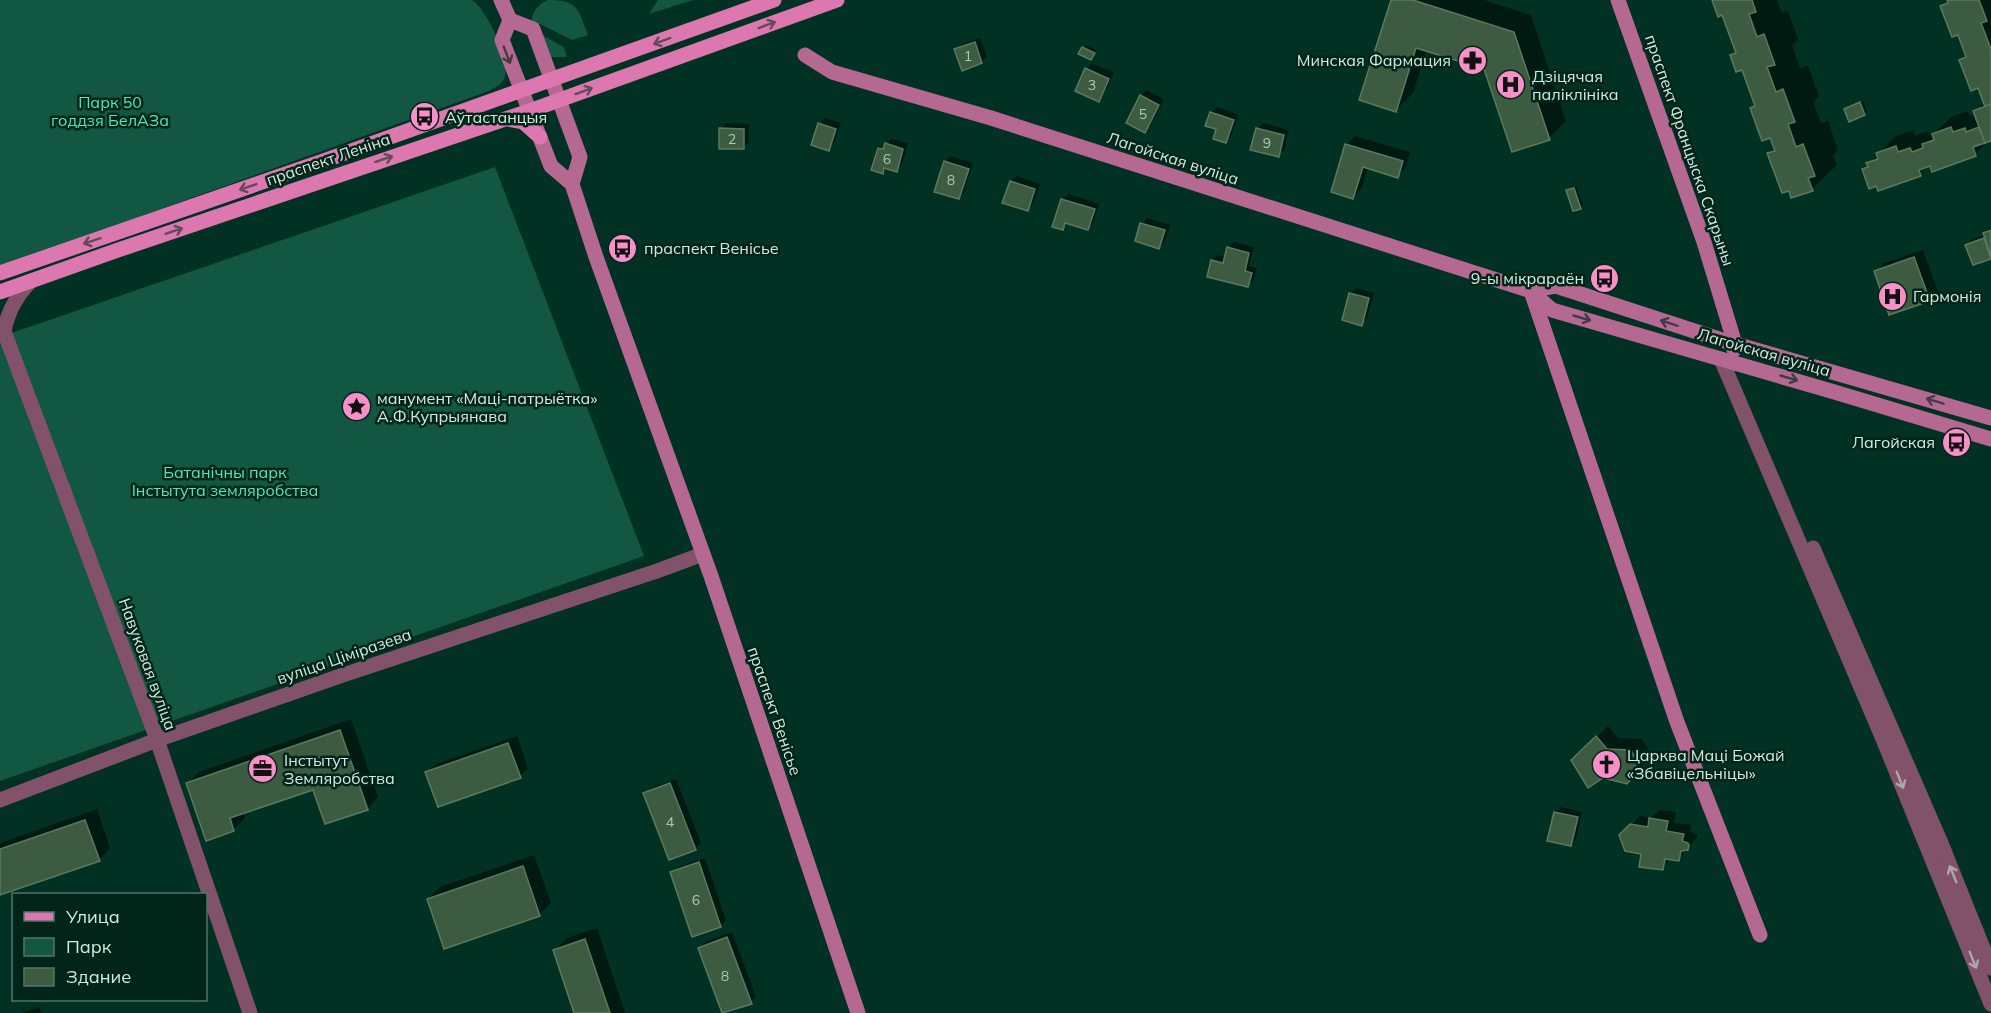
<svg xmlns="http://www.w3.org/2000/svg" width="1991" height="1013" font-family="Mulish,sans-serif">
<style>
.green{fill:#115741}
.shadow{fill:#0007}
.building{fill:#3d5b40;stroke:#5a7a5d;stroke-width:1.5}
.lines{fill:none;stroke-linecap:round;stroke-linejoin:round}
.street{stroke:#82526b;stroke-width:15}
.secondary{stroke:#b56892;stroke-width:15}
.primary{stroke:#dc78af;stroke-width:15}
.oneway{stroke:#644a5d}
.oneway2{stroke:#413c44}
.oneway3{stroke:#afa6ab}
.labels{text-anchor:middle;dominant-baseline:central;stroke-width:5;stroke-linejoin:round;paint-order:stroke}
.number-label{font-size:14px;fill:#aec7b8}
.poi-label{font-size:16px;fill:#d3ebe0;stroke:#02251a;text-anchor:start}
.park-label{font-size:16px;fill:#47edb8;stroke:#02251a}
.street-label{font-size:16px;fill:#d3ebe0;stroke:#02251a}
</style>
<rect width="100%" height="100%" fill="#003122"/>
<g class="green">
<path d="M0,0H472C487,9 512,63 504,79C501,85 494,88 489,91L0,267Z"/>
<path d="M548,0C579,0 578,9 588,35L572,40L540,24L531,27C531,14 536,5 548,0Z"/>
<path d="M658,0H693L649,14Z"/>
<path d="M538,33L564,47L567,57H551Z"/>
<path d="M495,167L644,556L0,781V337Z"/>
</g>
<g class="shadow">
<path d="M1393,0H1484L1531,15L1566,121L1549,138L1485,68L1427,49L1413,93L1396,110Z"/>
<path d="M1714,0H1777L1782,13L1788,11L1798,39L1792,45L1800,68L1808,66L1819,96L1813,102L1821,123L1828,121L1838,150L1833,156L1837,165L1812,189L1769,154L1775,148L1771,136L1752,109L1756,104L1743,68L1732,56L1737,51L1723,13Z"/>
<path d="M1948,0H1991V139L1975,154L1930,164L1920,174L1864,169L1895,137L1913,130L1915,136L1928,131L1929,136L1934,134L1951,117L1968,111L1970,116L1976,114L1975,112L1984,103L1979,86L1961,60L1966,54L1958,33L1942,6Z"/>
<path d="M980,38L987,57L981,62L956,50L962,44Z"/>
<path d="M1086,45L1096,50L1093,56L1080,54Z"/>
<path d="M1092,63L1114,73L1104,94L1099,100L1087,69Z"/>
<path d="M1146,90L1164,99L1151,125L1145,131L1141,96Z"/>
<path d="M1863,101L1867,112L1850,120L1848,107Z"/>
<path d="M1217,107L1238,115L1231,136L1225,142L1211,113Z"/>
<path d="M825,118L841,123L834,143L829,149L819,124Z"/>
<path d="M726,123L749,124V142L743,148L721,129Z"/>
<path d="M1263,123L1289,130L1284,150L1278,155L1257,129Z"/>
<path d="M1355,136L1410,152L1406,167L1397,176L1368,167L1362,188L1353,197L1347,145Z"/>
<path d="M891,139L908,143L902,164L896,170L887,167L882,172L879,149Z"/>
<path d="M950,156L973,163L964,192L959,198L945,162Z"/>
<path d="M1017,176L1040,184L1033,204L1028,209L1011,181Z"/>
<path d="M1576,186L1583,205L1580,207L1568,191Z"/>
<path d="M1068,194L1099,204L1093,223L1088,228L1069,222L1063,228L1054,226L1062,199Z"/>
<path d="M1147,218L1170,225L1165,242L1159,247L1142,224Z"/>
<path d="M1991,227V257L1974,264L1967,245L1972,240L1985,235L1984,233Z"/>
<path d="M1234,242L1254,247L1249,266L1257,268L1254,280L1248,285L1212,261L1217,255L1226,257L1228,248Z"/>
<path d="M1923,250L1938,291L1929,300L1876,272L1884,263Z"/>
<path d="M1356,288L1374,293L1367,318L1361,324L1350,294Z"/>
<path d="M351,719L378,797L367,809L314,788L243,812L245,818L234,829L207,839L188,783L199,772Z"/>
<path d="M1608,726L1618,738L1642,739L1652,756L1626,782L1573,760Z"/>
<path d="M517,736L528,768L520,776L427,773L436,764Z"/>
<path d="M676,779L701,843L695,849L645,794L651,788Z"/>
<path d="M1561,807L1582,812L1576,839L1570,845L1555,812Z"/>
<path d="M97,809L110,848L99,860L0,894V843Z"/>
<path d="M1659,810L1676,812L1674,823L1691,825L1690,832L1697,834V837L1679,859L1671,858L1662,869L1643,853L1631,825L1640,816L1651,818Z"/>
<path d="M534,855L551,903L539,915L428,899L440,887Z"/>
<path d="M705,858L726,920L721,925L693,935L672,873L678,867Z"/>
<path d="M597,928L625,1013H576L555,950L567,938Z"/>
<path d="M732,932L756,997L751,1002L700,948L705,942Z"/>
<path d="M39,1007L42,1013H22Z"/>
</g>
<g class="building">
<path d="M1391,0H1413L1514,32L1550,140L1512,152L1484,69L1416,48L1396,112L1359,100Z"/>
<path d="M1712,0H1752L1756,12L1749,14L1757,37L1764,34L1775,65L1767,67L1776,92L1783,89L1795,122L1788,124L1796,147L1803,144L1815,176L1808,178L1813,191L1791,198L1789,191L1782,193L1767,153L1775,151L1770,138L1762,141L1750,108L1755,106L1742,70L1736,72L1730,55L1736,53L1722,15L1718,17Z"/>
<path d="M1947,0H1979L1987,21L1981,23L1991,49V104L1985,107L1978,88L1971,91L1959,60L1966,57L1958,35L1952,37L1940,6L1948,3Z"/>
<path d="M975,42L982,63L962,71L954,49Z"/>
<path d="M1082,47L1095,53L1091,60L1078,54Z"/>
<path d="M1085,68L1109,79L1099,102L1075,91Z"/>
<path d="M1140,95L1159,105L1145,133L1126,123Z"/>
<path d="M1860,102L1865,115L1849,122L1844,109Z"/>
<path d="M1991,104V141L1985,143L1973,111Z"/>
<path d="M1210,112L1234,120L1226,143L1213,139L1216,129L1205,126Z"/>
<path d="M818,123L836,129L829,151L811,145Z"/>
<path d="M1951,127L1953,132L1965,128L1966,132L1979,127L1985,143L1973,147L1976,156L1932,172L1930,166L1919,170L1921,176L1878,191L1876,186L1869,189L1862,169L1868,167L1866,163L1878,159L1876,153L1896,146L1898,152L1910,148L1912,152L1923,148L1922,144L1934,140L1932,134Z"/>
<path d="M719,128L744,129V149H719Z"/>
<path d="M1256,128L1284,135L1279,157L1250,150Z"/>
<path d="M885,143L903,149L897,172L884,168L883,174L871,170L878,148L883,149Z"/>
<path d="M1345,144L1403,161L1398,178L1363,167L1353,199L1331,192Z"/>
<path d="M944,161L969,169L959,199L934,192Z"/>
<path d="M1010,181L1035,189L1028,211L1002,203Z"/>
<path d="M1574,188L1581,209L1573,211L1566,190Z"/>
<path d="M1061,199L1095,209L1088,230L1065,223L1063,230L1052,227Z"/>
<path d="M1140,223L1165,230L1159,249L1135,241Z"/>
<path d="M1991,230V256L1983,233Z"/>
<path d="M1984,238L1991,259L1973,265L1965,245Z"/>
<path d="M1227,247L1249,253L1245,271L1252,273L1248,287L1207,277L1211,260L1223,263Z"/>
<path d="M1914,257L1930,301L1889,315L1874,271Z"/>
<path d="M1349,293L1369,298L1362,326L1342,320Z"/>
<path d="M340,730L368,810L325,824L313,790L230,818L234,831L206,841L186,783Z"/>
<path d="M1596,736L1607,749L1631,750L1641,769L1627,784L1603,778L1588,788L1571,760Z"/>
<path d="M508,743L521,778L438,807L425,772Z"/>
<path d="M670,783L696,850L669,860L643,793Z"/>
<path d="M1554,812L1578,817L1571,846L1547,841Z"/>
<path d="M1649,818L1668,821L1666,831L1684,834L1682,841L1688,843L1689,845L1688,850L1681,851L1679,861L1665,859L1663,870L1639,867L1641,854L1625,851L1619,835L1630,824L1648,827Z"/>
<path d="M85,820L100,861L0,895V849Z"/>
<path d="M699,862L721,927L692,937L670,872Z"/>
<path d="M523,866L540,916L444,949L427,899Z"/>
<path d="M727,937L752,1004L722,1013L698,948Z"/>
<path d="M585,939L610,1013H574L553,950Z"/>
</g>
<g class="lines">
<g class="street">
<path d="M0,327L4,331L18,369L154,731L250,1013"/>
<path d="M4,331C8,311 16,296 31,281"/>
<path d="M1721,359L1883,739L1991,1004"/>
<path d="M1813,548L1941,843L1991,968"/>
<path d="M0,800L157,740L343,675L657,571L703,554"/>
</g>
<g class="secondary">
<path d="M501,0L510,20L533,29L580,157L572,184"/>
<path d="M1618,0L1704,242L1735,344L1734,350"/>
<path d="M510,20L502,40L551,166L572,184L596,257L711,576L858,1013"/>
<path d="M805,55L832,72L991,118L1531,291L1552,310L1831,391L1991,439"/>
<path d="M1531,291L1556,286L1725,341L1991,418"/>
<path d="M1532,294L1677,722L1760,935"/>
</g>
<g class="primary">
<path d="M508,119L523,122L540,137"/>
<path d="M0,273L323,161L774,0"/>
<path d="M0,292L118,250L529,111L837,0"/>
</g>
</g>
<defs><path id="oneway-shaft" d="M-6 0H5M1.5-3L5.5 0L1.5 3" fill="none" stroke-width="1.6" stroke-linecap="round" stroke-linejoin="round" transform="scale(1.5)"/></defs>
<g class="oneway">
<use href="#oneway-shaft" transform="translate(767 25) rotate(-20)"/>
<use href="#oneway-shaft" transform="translate(662 41) rotate(160)"/>
<use href="#oneway-shaft" transform="translate(584 91) rotate(-20)"/>
<use href="#oneway-shaft" transform="translate(384 159) rotate(-18)"/>
<use href="#oneway-shaft" transform="translate(248 187) rotate(161)"/>
<use href="#oneway-shaft" transform="translate(174 231) rotate(-19)"/>
<use href="#oneway-shaft" transform="translate(92 241) rotate(161)"/>
</g>
<g class="oneway2">
<use href="#oneway-shaft" transform="translate(507 55) rotate(69)"/>
<use href="#oneway-shaft" transform="translate(1582 318) rotate(16)"/>
<use href="#oneway-shaft" transform="translate(1669 323) rotate(-162)"/>
<use href="#oneway-shaft" transform="translate(1789 378) rotate(16)"/>
<use href="#oneway-shaft" transform="translate(1935 401) rotate(-163)"/>
</g>
<g class="oneway3">
<use href="#oneway-shaft" transform="translate(1900 780) rotate(68)"/>
<use href="#oneway-shaft" transform="translate(1953 874) rotate(-112)"/>
<use href="#oneway-shaft" transform="translate(1973 960) rotate(68)"/>
</g>
<defs>
<symbol id="pharmacy-disc" viewBox="-11 -11 22 22"><circle r="9.5" fill="#f98fc9" stroke="#02251a"/><path d="M-2-6h4v4h4v4h-4v4h-4v-4h-4v-4h4Z" fill="#111"/></symbol>
<symbol id="hospital-disc" viewBox="-11 -11 22 22"><circle r="9.5" fill="#f98fc9" stroke="#02251a"/><path d="M-5-5h3v3.5h4V-5h3V5h-3V1.5h-4V5h-3Z" fill="#111"/></symbol>
<symbol id="bus-disc" viewBox="-11 -11 22 22"><circle r="9.5" fill="#f98fc9" stroke="#02251a"/><path d="M-5-6H5V4H4V6H2V4H-2V6H-4V4H-5ZM-3.5-4V0h7V-4ZM-3.5 1.2v1.5H-2V1.2ZM2 1.2v1.5H3.5V1.2Z" fill="#111"/></symbol>
<symbol id="sight-disc" viewBox="-11 -11 22 22"><circle r="9.5" fill="#f98fc9" stroke="#02251a"/><path d="M0-6L1.8-2.2L6-1.7L2.9 1.2L3.7 5.4L0 3.3L-3.7 5.4L-2.9 1.2L-6-1.7L-1.8-2.2Z" fill="#111"/></symbol>
<symbol id="church-disc" viewBox="-11 -11 22 22"><circle r="9.5" fill="#f98fc9" stroke="#02251a"/><path d="M-1.2-6h2.4v3.5h3.3v2.4h-3.3V6h-2.4V-.1h-3.3v-2.4h3.3Z" fill="#111"/></symbol>
<symbol id="office-disc" viewBox="-11 -11 22 22"><circle r="9.5" fill="#f98fc9" stroke="#02251a"/><path d="M-6-3h4V-5.5h4V-3h4V5H-6ZM-1-4.5V-3h2v-1.5ZM-6 0V1H6V0Z" fill="#111"/></symbol>
</defs>
<g fill-rule="evenodd">
<use href="#pharmacy-disc" x="1456" y="44" width="33" height="33"/>
<use href="#hospital-disc" x="1494" y="68" width="33" height="33"/>
<use href="#bus-disc" x="408" y="100" width="33" height="33"/>
<use href="#bus-disc" x="606" y="232" width="33" height="33"/>
<use href="#bus-disc" x="1588" y="262" width="33" height="33"/>
<use href="#hospital-disc" x="1876" y="280" width="33" height="33"/>
<use href="#sight-disc" x="340" y="390" width="33" height="33"/>
<use href="#bus-disc" x="1940" y="426" width="33" height="33"/>
<use href="#church-disc" x="1590" y="748" width="33" height="33"/>
<use href="#office-disc" x="246" y="752" width="33" height="33"/>
</g>
<g class="labels">
<g class="number-label">
<text x="968" y="56">1</text>
<text x="1092" y="85">3</text>
<text x="1143" y="114">5</text>
<text x="732" y="139">2</text>
<text x="1267" y="143">9</text>
<text x="887" y="159">6</text>
<text x="951" y="180">8</text>
<text x="670" y="822">4</text>
<text x="696" y="900">6</text>
<text x="725" y="976">8</text>
</g>
<g class="poi-label">
<text x="1451" y="60" text-anchor="end">Минская Фармация</text>
<text x="1532" y="76">Дзіцячая<tspan x="1532" dy="18">паліклініка</tspan></text>
<text x="445" y="117">Аўтастанцыя</text>
<text x="644" y="248">праспект Венісье</text>
<text x="1584" y="278" text-anchor="end">9-ы мікрараён</text>
<text x="1913" y="296">Гармонія</text>
<text x="377" y="398">манумент «Маці-патрыётка»<tspan x="377" dy="18">А.Ф.Купрыянава</tspan></text>
<text x="1935" y="442" text-anchor="end">Лагойская</text>
<text x="1627" y="755">Царква Маці Божай<tspan x="1627" dy="18">«Збавіцельніцы»</tspan></text>
<text x="284" y="760">Інстытут<tspan x="284" dy="18">Земляробства</tspan></text>
</g>
<g class="park-label">
<text x="110" y="102">Парк 50<tspan x="110" dy="18">годдзя БелАЗа</tspan></text>
<text x="225" y="472">Батанічны парк<tspan x="225" dy="18">Інстытута земляробства</tspan></text>
</g>
<g class="street-label">
<text transform="translate(1690 150) rotate(71)">праспект Францыска Скарыны</text>
<text transform="translate(1173 158) rotate(18)">Лагойская вуліца</text>
<text transform="translate(328 159) rotate(-19)">праспект Леніна</text>
<text transform="translate(1764 352) rotate(16)">Лагойская вуліца</text>
<text transform="translate(344 656) rotate(-19)">вуліца Ціміразева</text>
<text transform="translate(148 664) rotate(70)">Навуковая вуліца</text>
<text transform="translate(775 711) rotate(71)">праспект Венісье</text>
</g>
</g>
<rect x="12" y="893" width="195" height="108" fill="#02251a" stroke="#567469" stroke-width="1.5"/>
<rect x="24" y="912" width="30" height="9" fill="#dc78af" stroke="#567469" stroke-width="1.5"/>
<text x="66" y="923" font-size="18" fill="#d3ebe0">Улица</text>
<rect x="24" y="938" width="30" height="18" fill="#115741" stroke="#567469" stroke-width="1.5"/>
<text x="66" y="953" font-size="18" fill="#d3ebe0">Парк</text>
<rect x="24" y="968" width="30" height="18" fill="#3d5b40" stroke="#567469" stroke-width="1.5"/>
<text x="66" y="983" font-size="18" fill="#d3ebe0">Здание</text>
</svg>
